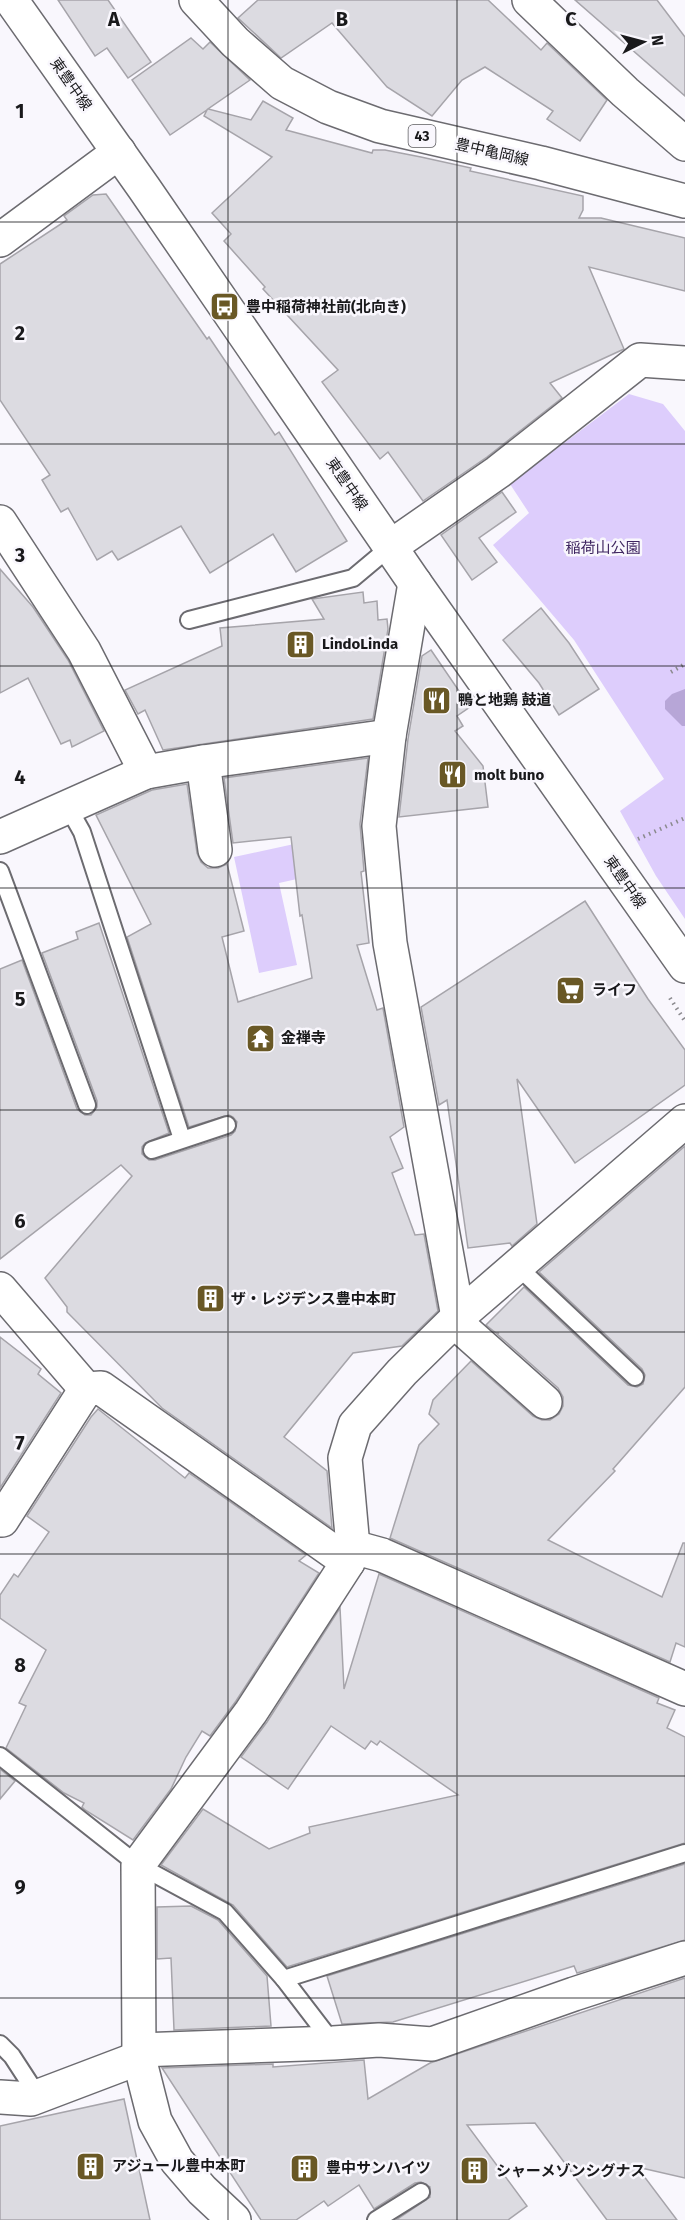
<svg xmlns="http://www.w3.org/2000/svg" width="685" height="2220" font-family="'Fira Sans','Noto Sans JP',sans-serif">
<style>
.green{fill:#ddcdfc}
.water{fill:#b7a6d7}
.building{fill:#dcdbe1;stroke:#a6a4aa;stroke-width:1.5}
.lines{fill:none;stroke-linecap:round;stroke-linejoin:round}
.service-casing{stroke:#6c6b70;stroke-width:20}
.minor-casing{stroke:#6c6b70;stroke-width:36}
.tertiary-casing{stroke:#6c6b70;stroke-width:36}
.primary-casing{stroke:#6c6b70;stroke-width:36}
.path{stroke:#8b8a8e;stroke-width:4;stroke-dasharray:1.5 4.5;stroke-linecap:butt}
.service{stroke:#fff;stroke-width:16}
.minor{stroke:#fff;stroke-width:33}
.tertiary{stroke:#fff;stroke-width:33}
.primary{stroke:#fff;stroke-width:33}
.grid{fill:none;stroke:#19191b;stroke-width:1.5;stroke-opacity:0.55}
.labels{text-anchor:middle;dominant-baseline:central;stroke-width:5;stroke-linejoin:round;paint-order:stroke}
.shield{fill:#f9f7fd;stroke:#5c5c5f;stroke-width:1.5}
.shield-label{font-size:14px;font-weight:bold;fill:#19191b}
.street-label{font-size:15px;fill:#19191b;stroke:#f9f7fd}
.poi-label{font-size:15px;font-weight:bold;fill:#19191b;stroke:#f9f7fd;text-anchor:start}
.park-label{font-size:15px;fill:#3f2661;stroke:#f9f7fd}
.grid-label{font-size:20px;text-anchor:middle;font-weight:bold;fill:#19191b;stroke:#f9f7fd;stroke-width:5;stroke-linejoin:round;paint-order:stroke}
</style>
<rect width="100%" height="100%" fill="#f9f7fd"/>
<g class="green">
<path d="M629,394L663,404L685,431V919L656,876L620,811L664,779L574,640L493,545L529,513L510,484Z"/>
<path d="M308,841L315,875L279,883L297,965L259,973L234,857Z"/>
</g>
<path class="water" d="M685,689V726H682L665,709V701L672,694Z"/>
<g class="building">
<path d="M58,0H108L151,62L128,78L107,48L95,56Z"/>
<path d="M258,0H488L541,50L547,43L607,100L580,141L547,119L553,111L485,67L462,80L432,116L387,87L332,23L281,58L238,18Z"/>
<path d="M575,0H657L685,37V96Z"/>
<path d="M191,38L203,49L210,42L250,80L208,109L251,120L263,101L293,118L286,130L372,153L373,150H385L421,157L471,168L470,171L583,196V210L579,218H601L685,238V291L589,267L624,349L550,383L562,398L487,457L423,501L388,452L380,459L322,382L338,370L263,289L265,287L224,241L231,234L212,213L272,157L204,116L207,110L170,135L132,80Z"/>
<path d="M106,194L207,339L209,337L275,435L279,432L347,541L296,572L273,534L210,573L181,526L118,560L112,551L97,560L68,508L61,512L42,480L50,475L0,400V264L67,220L64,216L93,195Z"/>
<path d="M502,492L516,512L479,538L497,562L472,580L441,535Z"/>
<path d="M0,569L33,607L68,660L104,731L72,747L70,740L61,744L28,678L0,693Z"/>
<path d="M363,592L364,603L377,601L378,620L387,619L388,629L373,719L163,750L145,710L138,714L125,690L222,646L220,628L324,619L312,599Z"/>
<path d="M541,608L569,643L599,689L559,715L539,683L503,640Z"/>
<path d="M431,650L470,707L457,716L463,726L455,731L483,766L488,807L399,817L408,739L422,656Z"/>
<path d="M368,758L360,824L364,871L361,872L369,943L357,945L377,1010L383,1008L404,1127L390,1137L403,1168L392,1173L415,1235L424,1234L438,1311L402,1346L353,1353L284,1437L327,1471L332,1528L162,1408L67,1312V1307L45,1278L132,1176L121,1165L0,1259V969L22,960L77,1109L85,1115H91L97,1107V1101L42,953L78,939L76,932L99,923L169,1133L145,1143L142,1147V1154L149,1160H155L231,1135L235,1131L237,1122L233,1117L229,1115L189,1127L127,937L151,924L96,815L152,790L187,784L197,853L201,862L208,868H218L227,864L244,931L222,937L238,1002L312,978L302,915L300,916L291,837L233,843L224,778Z"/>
<path d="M585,901L648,999L685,1050V1085L575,1163L517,1079L537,1224L512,1246L510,1243L468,1248L447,1100L439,1105L421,1007Z"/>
<path d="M685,1146V1387L613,1469L615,1471L548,1540L662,1597L683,1543H685V1647L676,1643L670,1662L390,1538L419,1445L439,1424L429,1414L433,1400L471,1361L533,1416L542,1420H550L559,1414L563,1406V1397L558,1388L497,1334L499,1333H496L486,1325L524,1287L628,1385L637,1387L643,1384L645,1375L642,1369L539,1272Z"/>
<path d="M0,1337L41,1369L38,1374L61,1393L0,1488Z"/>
<path d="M98,1409L185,1478L189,1473L306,1555L299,1561L319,1573L236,1701L210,1736L202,1731L186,1757L171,1789L133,1840L85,1810L82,1807L84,1803L64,1793L6,1748L26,1706L19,1703L46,1650L0,1618V1595L14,1574L18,1577L49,1532L27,1516L91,1417Z"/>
<path d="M379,1574L659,1698L657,1703L675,1710L667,1728L685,1737V1843L287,1967L233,1905L161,1865L203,1809L269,1849L310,1833L309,1827L458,1795L380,1741L377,1745L371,1741L365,1749L331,1726L288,1789L241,1757L267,1722L340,1608L344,1689Z"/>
<path d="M0,1769L15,1781L0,1799Z"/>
<path d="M685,1864V1940L577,1973L574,1966L393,2022L342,2024L327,1976Z"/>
<path d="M191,1906L218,1920L267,1976L271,2026L174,2030L171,1958L157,1959V1907Z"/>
<path d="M685,1978V2178L637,2167L677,2220H607L535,2123L467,2125L527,2206L508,2220H396L430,2197V2187L421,2182L415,2183L374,2209L359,2185L328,2206L324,2201L296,2220H261L162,2068L273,2064V2067L364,2060L368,2099L430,2063Z"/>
<path d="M124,2099L150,2220H0V2126Z"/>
</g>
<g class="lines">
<defs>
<g id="service">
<path d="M189,620L353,578L390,547"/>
<path d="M68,807L82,832L182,1139"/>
<path d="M0,871L87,1105"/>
<path d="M152,1150L227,1125"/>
<path d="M517,1266L635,1377"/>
<path d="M0,1756L138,1865L225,1912L284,1979L333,2043"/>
<path d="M284,1979L685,1853"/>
<path d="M0,2044L12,2056L38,2096"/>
<path d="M376,2220L421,2192"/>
</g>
<g id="minor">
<path d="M529,0L625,92L685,144"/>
<path d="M0,240L119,152"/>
<path d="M0,522L84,651L146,772"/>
<path d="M390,547L498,472L640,360L685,363"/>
<path d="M415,583L389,736L379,826L390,943L458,1317"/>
<path d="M203,762L215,850"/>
<path d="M0,837L146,772L203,762L389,736"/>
<path d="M0,1289L86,1389L101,1388L348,1562"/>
<path d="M455,1322L545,1402"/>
<path d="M0,1519L2,1520L86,1389"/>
<path d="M353,1547L382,1555L685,1689"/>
<path d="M139,2050L333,2043L379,2040L432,2044L574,1994L685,1958"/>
<path d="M0,2097L31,2099L139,2058"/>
<path d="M234,2220L202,2190L177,2161L155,2121L139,2058L138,1865L251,1712L348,1562L353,1547L345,1458L355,1425L402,1372L458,1317L685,1121"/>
</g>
<path id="tertiary" d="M11,0L144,188L415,583L685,966"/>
<path id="primary" d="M196,0L235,42L282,83L328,107L380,126L541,163L685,201"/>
</defs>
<use href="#service" class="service-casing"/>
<use href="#minor" class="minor-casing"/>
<use href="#tertiary" class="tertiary-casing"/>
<use href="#primary" class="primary-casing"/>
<g class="path">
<path d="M671,672L685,664"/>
<path d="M638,839L685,818"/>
<path d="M670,998L685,1021"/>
</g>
<use href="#service" class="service"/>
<use href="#minor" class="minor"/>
<use href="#tertiary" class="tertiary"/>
<use href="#primary" class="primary"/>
</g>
<path class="grid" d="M228,0V2220M457,0V2220M0,222H685M0,444H685M0,666H685M0,888H685M0,1110H685M0,1332H685M0,1554H685M0,1776H685M0,1998H685"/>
<defs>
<symbol id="bus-square" viewBox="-11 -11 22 22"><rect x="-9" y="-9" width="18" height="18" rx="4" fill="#695825" stroke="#f9f7fd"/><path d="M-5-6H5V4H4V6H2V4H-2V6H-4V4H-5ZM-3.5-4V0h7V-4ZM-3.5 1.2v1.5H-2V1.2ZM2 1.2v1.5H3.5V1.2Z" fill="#fff"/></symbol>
<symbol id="building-square" viewBox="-11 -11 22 22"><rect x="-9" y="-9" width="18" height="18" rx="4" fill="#695825" stroke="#f9f7fd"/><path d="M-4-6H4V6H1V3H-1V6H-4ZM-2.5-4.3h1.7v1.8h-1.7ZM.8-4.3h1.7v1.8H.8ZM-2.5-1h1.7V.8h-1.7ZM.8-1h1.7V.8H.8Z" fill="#fff"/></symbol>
<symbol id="restaurant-square" viewBox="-11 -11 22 22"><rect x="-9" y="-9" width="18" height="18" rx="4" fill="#695825" stroke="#f9f7fd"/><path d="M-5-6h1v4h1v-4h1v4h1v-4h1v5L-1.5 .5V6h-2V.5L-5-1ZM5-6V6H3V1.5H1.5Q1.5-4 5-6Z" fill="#fff"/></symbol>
<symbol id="supermarket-square" viewBox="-11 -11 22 22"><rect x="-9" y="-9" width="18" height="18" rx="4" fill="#695825" stroke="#f9f7fd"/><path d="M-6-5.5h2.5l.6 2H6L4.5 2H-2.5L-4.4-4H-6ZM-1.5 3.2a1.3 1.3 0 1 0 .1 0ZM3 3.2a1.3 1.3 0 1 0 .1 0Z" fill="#fff"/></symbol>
<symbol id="temple-square" viewBox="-11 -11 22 22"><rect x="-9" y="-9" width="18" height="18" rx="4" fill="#695825" stroke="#f9f7fd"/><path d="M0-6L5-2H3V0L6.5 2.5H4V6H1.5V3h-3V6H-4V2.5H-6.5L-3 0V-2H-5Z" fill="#fff"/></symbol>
</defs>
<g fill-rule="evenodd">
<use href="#bus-square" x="208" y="290" width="33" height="33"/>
<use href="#building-square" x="284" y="628" width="33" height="33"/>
<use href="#restaurant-square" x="420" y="684" width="33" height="33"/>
<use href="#restaurant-square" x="436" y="758" width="33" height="33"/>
<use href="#supermarket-square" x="554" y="974" width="33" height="33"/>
<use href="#temple-square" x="244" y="1022" width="33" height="33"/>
<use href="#building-square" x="194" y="1282" width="33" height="33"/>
<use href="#building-square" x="74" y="2150" width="33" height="33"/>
<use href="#building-square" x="288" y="2152" width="33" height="33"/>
<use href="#building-square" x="458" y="2154" width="33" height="33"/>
</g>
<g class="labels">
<rect class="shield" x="408.5" y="125" width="27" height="22" rx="4.5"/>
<g class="shield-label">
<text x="422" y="136">43</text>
</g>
<g class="street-label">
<text transform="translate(71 84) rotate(55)">東豊中線</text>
<text transform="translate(492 152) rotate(13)">豊中亀岡線</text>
<text transform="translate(347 484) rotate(55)">東豊中線</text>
<text transform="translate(625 882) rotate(55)">東豊中線</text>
</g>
<g class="poi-label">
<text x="246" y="307">豊中稲荷神社前(北向き)</text>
<text x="322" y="644">LindoLinda</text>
<text x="458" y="700">鴨と地鶏 鼓道</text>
<text x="474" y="775">molt buno</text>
<text x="592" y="990">ライフ</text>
<text x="281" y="1038">金禅寺</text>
<text x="231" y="1299">ザ・レジデンス豊中本町</text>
<text x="112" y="2166">アジュール豊中本町</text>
<text x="326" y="2168">豊中サンハイツ</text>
<text x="496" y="2171">シャーメゾンシグナス</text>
</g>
<g class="park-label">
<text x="603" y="548">稲荷山公園</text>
</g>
</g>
<g class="grid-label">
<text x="114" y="26">A</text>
<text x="342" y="26">B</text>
<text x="571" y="26">C</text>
<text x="20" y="118">1</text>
<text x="20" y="340">2</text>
<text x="20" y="562">3</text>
<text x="20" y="784">4</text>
<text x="20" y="1006">5</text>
<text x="20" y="1228">6</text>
<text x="20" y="1450">7</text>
<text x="20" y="1672">8</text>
<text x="20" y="1894">9</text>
</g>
<g transform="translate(643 42) rotate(84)" stroke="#f9f7fd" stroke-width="4.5" paint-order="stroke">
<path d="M0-4.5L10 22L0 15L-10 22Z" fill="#19191b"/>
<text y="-9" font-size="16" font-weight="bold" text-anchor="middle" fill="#19191b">N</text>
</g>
</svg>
